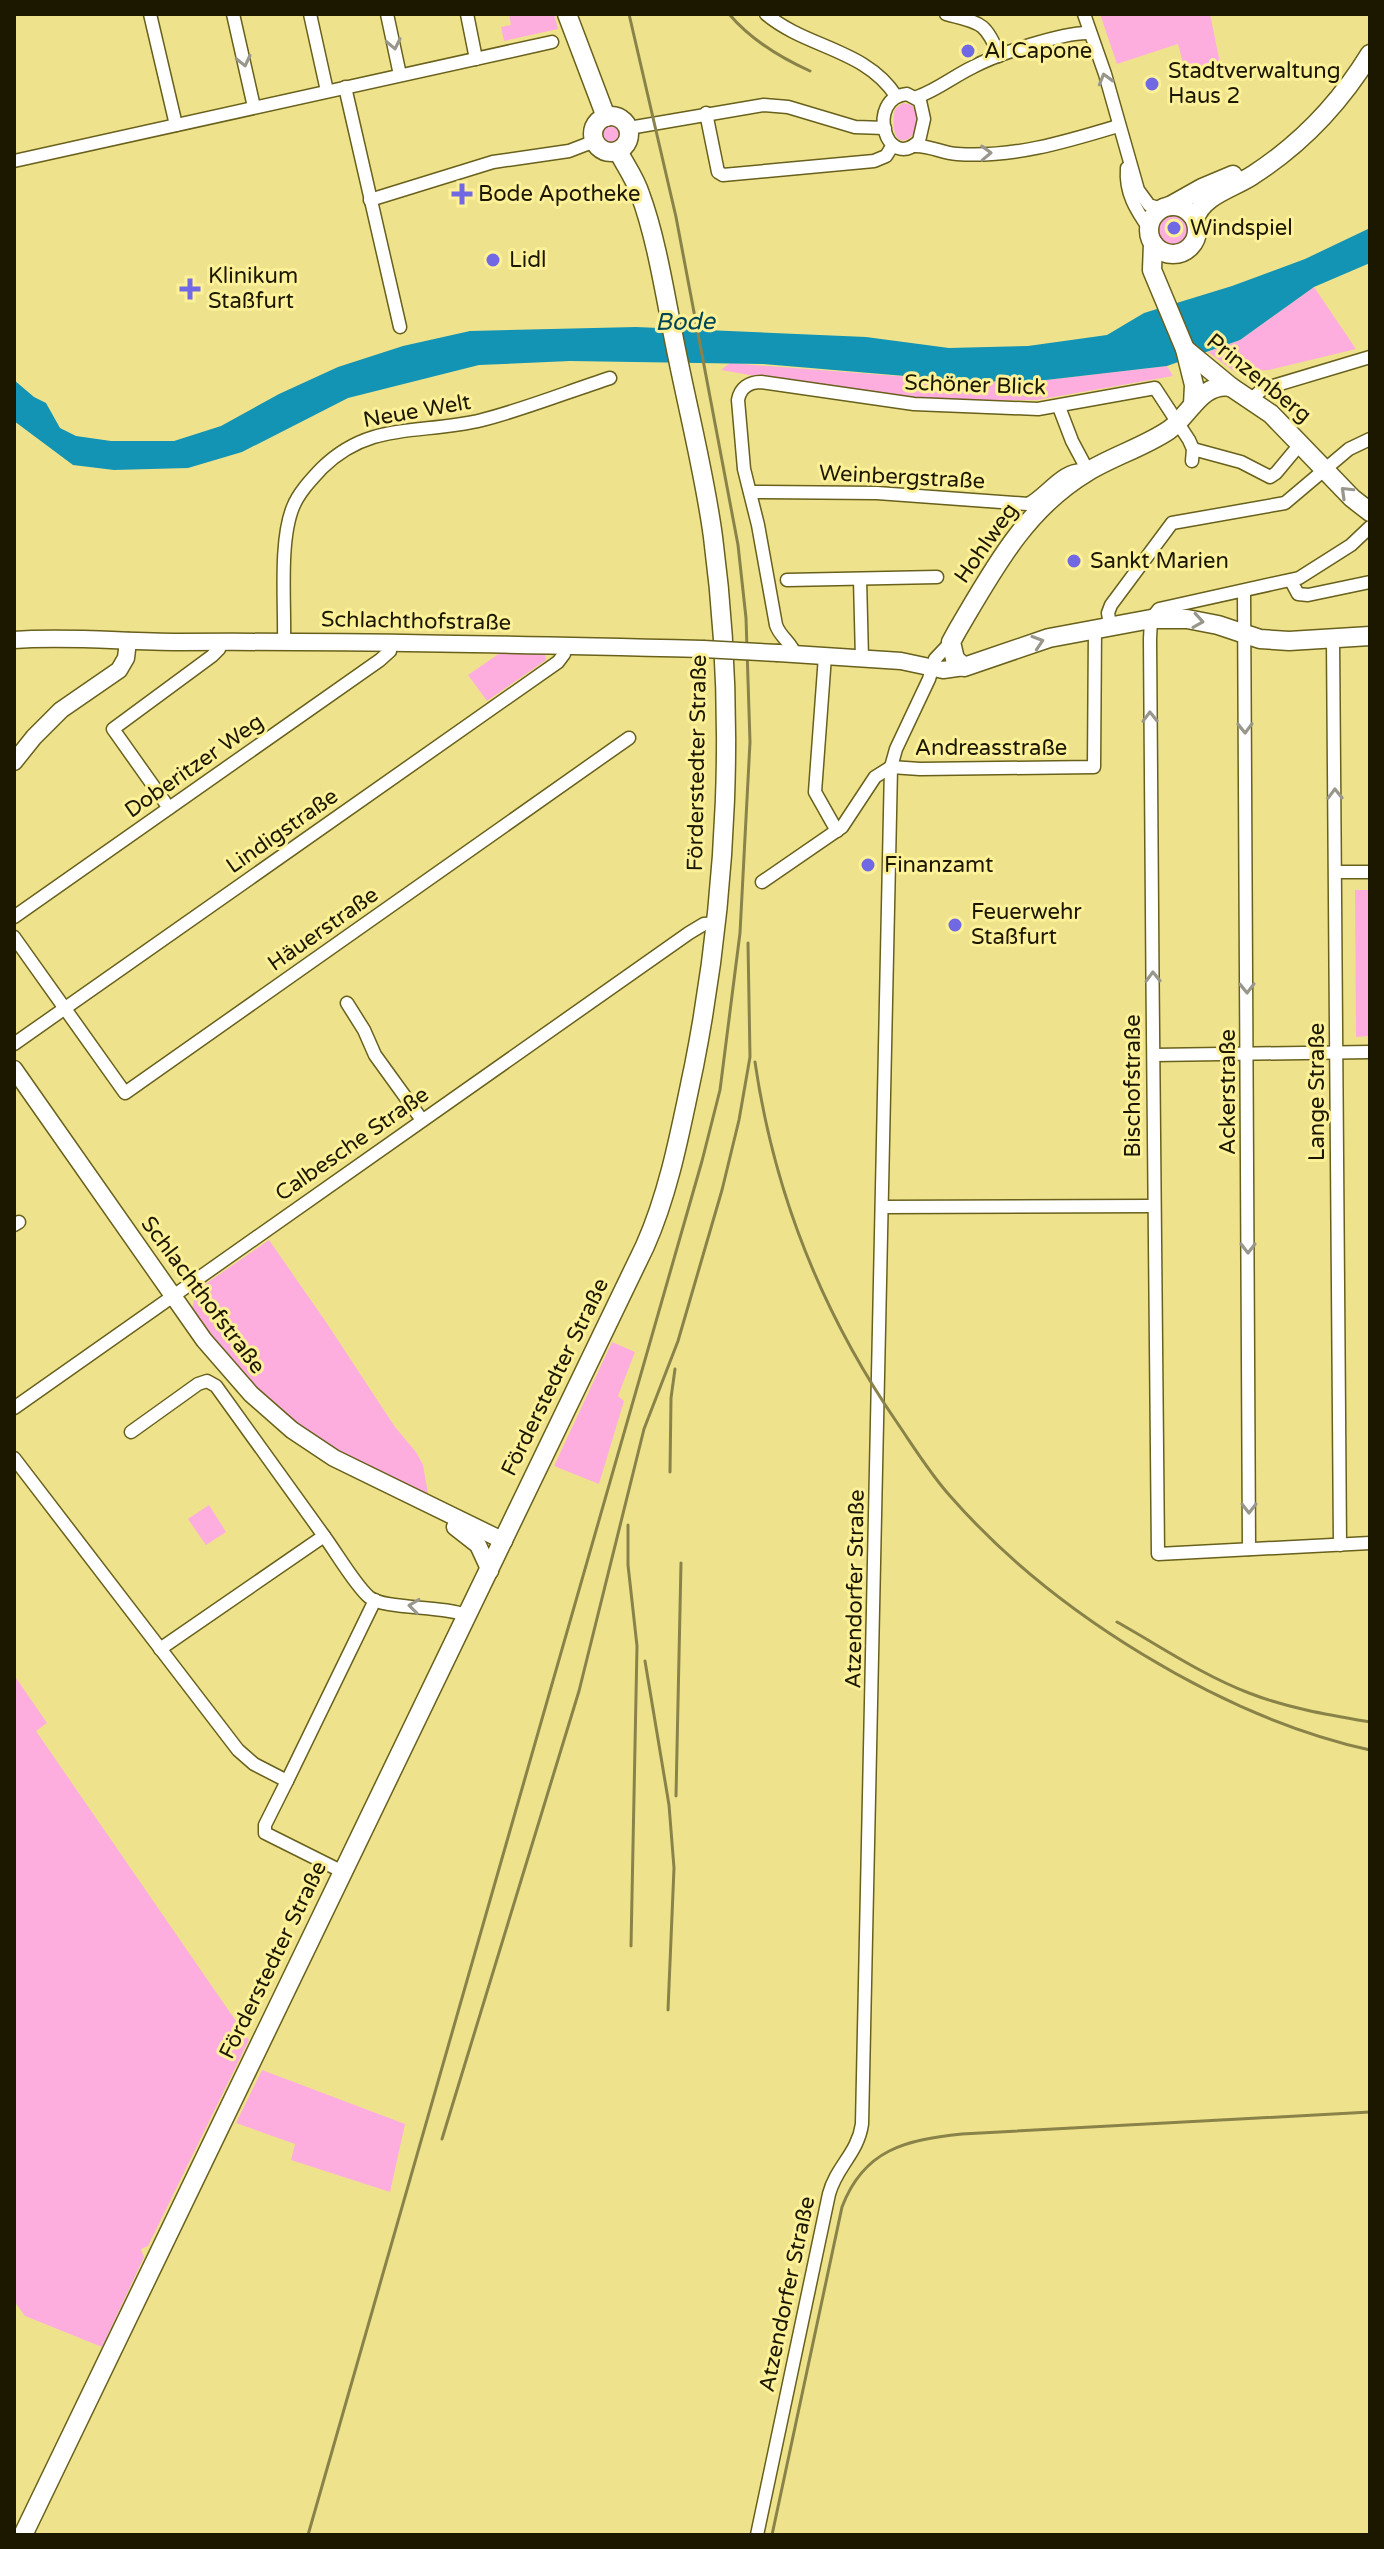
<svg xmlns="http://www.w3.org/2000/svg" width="1384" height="2549" font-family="'Varela Round',sans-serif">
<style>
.green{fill:#fdaedf}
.water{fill:#1394b5}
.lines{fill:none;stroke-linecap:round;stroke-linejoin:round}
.minor-casing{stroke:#68601c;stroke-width:15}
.tertiary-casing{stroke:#68601c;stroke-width:19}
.secondary-casing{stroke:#68601c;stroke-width:21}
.minor{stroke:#fff;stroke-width:12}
.tertiary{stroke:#fff;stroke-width:16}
.secondary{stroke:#fff;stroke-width:18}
.rail{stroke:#898249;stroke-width:3}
.tertiary-bridge-casing{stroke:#68601c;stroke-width:19;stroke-linecap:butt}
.tertiary-bridge{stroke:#fff;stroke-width:16}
.oneway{stroke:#99978c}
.poi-dot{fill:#7069e3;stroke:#fcf099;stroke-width:3}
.labels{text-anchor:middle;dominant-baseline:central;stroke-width:6;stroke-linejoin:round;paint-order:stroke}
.poi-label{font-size:22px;fill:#1c1800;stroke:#fcf099;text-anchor:start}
.street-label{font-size:22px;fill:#1c1800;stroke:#fcf099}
.water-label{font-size:24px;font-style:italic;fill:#004557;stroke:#fcf099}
</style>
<rect width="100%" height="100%" fill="#eee38c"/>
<g class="green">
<path d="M509,14H554L558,29L504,41L501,27L511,25Z"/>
<path d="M1100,14H1210L1220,63L1186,74L1178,44L1117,64Z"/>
<path d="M903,103L912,105C932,135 885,165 895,109Z"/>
<circle cx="611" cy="134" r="12"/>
<circle cx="1173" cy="230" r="14"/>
<path d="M1314,287L1356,349L1269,370L1235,372L1208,352L1240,340Z"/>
<path d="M730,363L976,382L1046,380L1167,366L1173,376L1037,400L969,401L926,399L801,384L721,370Z"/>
<path d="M500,653L545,654L546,660L487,701L468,675Z"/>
<path d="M1355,890H1370V1036L1356,1037Z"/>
<path d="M269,1240L326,1322L395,1427L416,1452L423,1465L428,1494C361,1465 296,1434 245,1379C225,1358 209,1334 192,1310L195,1294L201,1287Z"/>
<path d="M612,1342L635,1352L618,1396L624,1401L599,1484L554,1466Z"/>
<path d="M209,1505L226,1532L206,1545L188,1519Z"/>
<path d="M14,1675L47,1723L36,1731L249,2040L148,2246L141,2249L144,2257L102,2347L25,2316L14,2301Z"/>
<path d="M262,2070L405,2124L390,2192L291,2160L295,2144L236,2123Z"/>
</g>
<path class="water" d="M1370,228V263L1314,287L1240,340L1167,366L1046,380L976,382L763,364L570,361L479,365L348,398L242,452L188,468L114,470L73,465L14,421V380L34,397L46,403L60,428L76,436L111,441H174L221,426L279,394L338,367L403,346L470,331L636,327L866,337L949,348L1028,346L1107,335L1144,313L1232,286L1305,259Z"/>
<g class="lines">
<defs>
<g id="minor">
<path d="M150,14L176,125"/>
<path d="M233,14L254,107"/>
<path d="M310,14L327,91"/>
<path d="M387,14L400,75"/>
<path d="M467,14L476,59"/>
<path d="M766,14C806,48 866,49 896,96"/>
<path d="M946,14C979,23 986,21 999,56"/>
<path d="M1084,14L1105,74L1138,190L1149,205L1161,209"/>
<path d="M345,87L400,327"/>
<path d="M907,94L920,101L924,119L919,141C886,173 865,98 907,94Z"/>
<path d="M917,97C937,90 954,76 973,67C997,54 1064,32 1089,33"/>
<path d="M706,113L718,172L723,175L874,161L886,156L893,145"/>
<path d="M629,128L764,105L788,107L855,127L885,128"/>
<path d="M914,146C929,145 942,153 957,154C1013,158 1065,142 1118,126"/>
<path d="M14,161L552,42"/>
<path d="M1127,168C1125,193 1136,210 1150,230"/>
<path d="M370,200L493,162L569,151L595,141"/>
<path d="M1251,399L1263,389L1370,357"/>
<path d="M1059,407L1072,441L1088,471"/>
<path d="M1193,449L1241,462L1270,477L1276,473L1301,443"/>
<path d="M750,492L877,493L1028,504C1046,495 1062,468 1084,470"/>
<path d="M1370,527L1351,545L1299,578L1159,609L1151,619L1150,639C1153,944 1153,1249 1158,1554L1370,1543"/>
<path d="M860,579L862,659"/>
<path d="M787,580L937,577"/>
<path d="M1291,581L1298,594L1308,595L1370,582"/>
<path d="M1244,591L1249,1549"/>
<path d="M1110,625L1108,613L1111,605L1172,523L1285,503L1349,449L1370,439"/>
<path d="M1333,639L1340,1545"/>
<path d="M284,641C285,603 279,541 293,507C299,492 311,480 322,468C371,420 422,435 482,420C525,409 567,392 610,378"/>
<path d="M795,654C791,642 780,637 776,625L758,525L744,469L738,400C740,388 749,382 761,382L914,404L1038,409L1155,388L1189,440L1193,449L1192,461"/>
<path d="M825,656L815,792L837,831"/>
<path d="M169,808L113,729L212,656L219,649L221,641"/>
<path d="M1336,872H1370"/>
<path d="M762,882L842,827L875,777L891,767L920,769L1094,767L1095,628"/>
<path d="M14,917L380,660L390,651L391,643"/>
<path d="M14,937L125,1093L629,738"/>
<path d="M347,1003L364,1030L375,1055L422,1120"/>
<path d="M14,1044L558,662L564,654V646"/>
<path d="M1154,1055L1370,1052"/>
<path d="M882,1207L1152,1206"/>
<path d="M14,1225L19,1222"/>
<path d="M14,1408L689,933L704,924L717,923"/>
<path d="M131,1432L198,1384L207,1381L216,1386L324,1536L160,1649"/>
<path d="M14,1458L238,1750L254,1764L287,1781L265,1825V1833L343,1872"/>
<path d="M324,1536C336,1552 355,1585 369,1597C384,1610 444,1605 468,1616"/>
<path d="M287,1781L375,1600"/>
<path d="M757,2535L829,2194C836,2167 858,2153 862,2124L891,767L896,749L929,679L935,659L951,642"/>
</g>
<g id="tertiary">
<path d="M14,640C69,636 124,642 179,642C353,641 528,645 703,649"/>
<path d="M778,653L901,661L943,670L964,667"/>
<path d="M14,762L34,737L61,710L119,670L126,658L128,641"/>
<path d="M14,1069L204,1340L251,1394L292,1430L334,1458L504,1541"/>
<path d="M455,1527L478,1545L490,1571"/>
</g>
<g id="secondary">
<path d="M567,14L606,117"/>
<circle cx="611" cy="134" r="18"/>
<path d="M1170,206L1202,188L1233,175"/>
<circle cx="1173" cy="230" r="24"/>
<path d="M1195,219C1202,195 1234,188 1253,175C1301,144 1340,103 1370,54"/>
<path d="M1153,243L1152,270L1185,349L1194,385L1193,405"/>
<path d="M1185,349L1231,387L1271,414L1352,498L1370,512"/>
<path d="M1231,387C1201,382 1190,415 1169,430C1144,447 1113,456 1087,472C1025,509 993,570 957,631L951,642L955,659L964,667L1049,638L1151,619H1187L1218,625L1260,639L1289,641L1370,636"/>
<path d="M23,2535L645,1246C670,1190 681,1127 694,1066C728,893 736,711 713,537C705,477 690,418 678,359C667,308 658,242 640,194C635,178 625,165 618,151"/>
</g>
</defs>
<use href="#minor" class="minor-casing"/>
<use href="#tertiary" class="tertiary-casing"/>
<use href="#secondary" class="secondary-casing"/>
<use href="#minor" class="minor"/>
<use href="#tertiary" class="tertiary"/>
<use href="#secondary" class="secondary"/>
<g class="rail">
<path d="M729,14C751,40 779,57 810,71"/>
<path d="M755,1062C774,1193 823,1315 898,1424C915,1449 931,1475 951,1497C1052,1612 1221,1717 1370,1750"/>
<path d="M670,1472L671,1398L675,1369"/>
<path d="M628,1525V1565L637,1646L631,1946"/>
<path d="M1117,1622C1160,1646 1202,1675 1249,1693C1287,1708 1329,1715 1370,1722"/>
<path d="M645,1661L669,1805L674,1868L668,2010"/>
<path d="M676,1796L681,1563"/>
<path d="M442,2139L579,1691L644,1429L678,1341L722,1190L739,1120L750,1057L748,943"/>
<path d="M308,2535L702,1161L720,1090L740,933L750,742L746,618L738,545L676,217L629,14"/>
<path d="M772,2535L842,2207C864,2149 906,2140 962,2134L1370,2112"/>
</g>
<defs>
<path id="tertiary-bridge" d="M703,649L778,653"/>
</defs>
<use href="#tertiary-bridge" class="tertiary-bridge-casing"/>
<use href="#tertiary-bridge" class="tertiary-bridge"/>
</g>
<defs><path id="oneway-chevron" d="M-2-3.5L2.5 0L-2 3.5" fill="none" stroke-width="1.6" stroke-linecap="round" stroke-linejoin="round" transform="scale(2)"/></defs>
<g class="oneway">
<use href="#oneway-chevron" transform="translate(394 44) rotate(78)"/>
<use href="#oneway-chevron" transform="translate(244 61) rotate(77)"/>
<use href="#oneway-chevron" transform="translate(1105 79) rotate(-106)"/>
<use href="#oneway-chevron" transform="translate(986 153) rotate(-2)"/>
<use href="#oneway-chevron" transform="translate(1346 492) rotate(-136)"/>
<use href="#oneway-chevron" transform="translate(1198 621) rotate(9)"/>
<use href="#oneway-chevron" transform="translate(1038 642) rotate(-18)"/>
<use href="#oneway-chevron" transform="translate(1150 717) rotate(-91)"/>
<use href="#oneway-chevron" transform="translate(1245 728) rotate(89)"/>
<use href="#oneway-chevron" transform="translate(1335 794) rotate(-91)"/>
<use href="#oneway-chevron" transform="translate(1153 977) rotate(-91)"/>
<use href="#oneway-chevron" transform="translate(1247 988) rotate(89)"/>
<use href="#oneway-chevron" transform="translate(1248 1248) rotate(90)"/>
<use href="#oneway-chevron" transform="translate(1249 1508) rotate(90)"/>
<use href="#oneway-chevron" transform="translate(414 1606) rotate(-173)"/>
</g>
<g class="poi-dot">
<circle cx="968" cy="51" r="8"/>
<circle cx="1152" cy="84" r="8"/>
<path d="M458 182h8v8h8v8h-8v8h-8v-8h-8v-8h8z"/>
<circle cx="1174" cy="228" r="8"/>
<circle cx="493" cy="260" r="8"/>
<path d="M186 277h8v8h8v8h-8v8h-8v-8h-8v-8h8z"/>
<circle cx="1074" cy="561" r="8"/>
<circle cx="868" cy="865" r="8"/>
<circle cx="955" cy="925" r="8"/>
</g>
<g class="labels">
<g class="poi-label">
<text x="984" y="51">Al Capone</text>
<text x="1168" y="71">Stadtverwaltung<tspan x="1168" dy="25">Haus 2</tspan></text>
<text x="478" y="194">Bode Apotheke</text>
<text x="1190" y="228">Windspiel</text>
<text x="509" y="260">Lidl</text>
<text x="208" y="276">Klinikum<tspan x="208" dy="25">Staßfurt</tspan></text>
<text x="1090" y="561">Sankt Marien</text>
<text x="884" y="865">Finanzamt</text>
<text x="971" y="912">Feuerwehr<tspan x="971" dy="25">Staßfurt</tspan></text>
</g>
<g class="street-label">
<text transform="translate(1259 378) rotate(39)">Prinzenberg</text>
<text transform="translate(975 385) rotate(2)">Schöner Blick</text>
<text transform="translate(417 411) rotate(-10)">Neue Welt</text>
<text transform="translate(902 477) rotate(3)">Weinbergstraße</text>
<text transform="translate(986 543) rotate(-55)">Hohlweg</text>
<text transform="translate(416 621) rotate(1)">Schlachthofstraße</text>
<text x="991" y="748">Andreasstraße</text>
<text transform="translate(697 763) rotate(-89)">Förderstedter Straße</text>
<text transform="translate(194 766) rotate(-35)">Doberitzer Weg</text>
<text transform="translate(282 831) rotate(-35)">Lindigstraße</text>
<text transform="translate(323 929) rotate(-35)">Häuerstraße</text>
<text transform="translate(1133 1086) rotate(-90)">Bischofstraße</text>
<text transform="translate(1228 1092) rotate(-90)">Ackerstraße</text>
<text transform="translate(1317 1092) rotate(-90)">Lange Straße</text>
<text transform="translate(352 1144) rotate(-35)">Calbesche Straße</text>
<text transform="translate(203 1295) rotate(53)">Schlachthofstraße</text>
<text transform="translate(555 1377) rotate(-64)">Förderstedter Straße</text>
<text transform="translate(855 1589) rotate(-89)">Atzendorfer Straße</text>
<text transform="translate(273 1960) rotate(-64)">Förderstedter Straße</text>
<text transform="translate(787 2294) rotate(-78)">Atzendorfer Straße</text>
</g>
<g class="water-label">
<text transform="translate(685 322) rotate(-1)">Bode</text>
</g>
</g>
<rect width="1384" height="2549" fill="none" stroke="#1c1800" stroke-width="32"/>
</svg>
